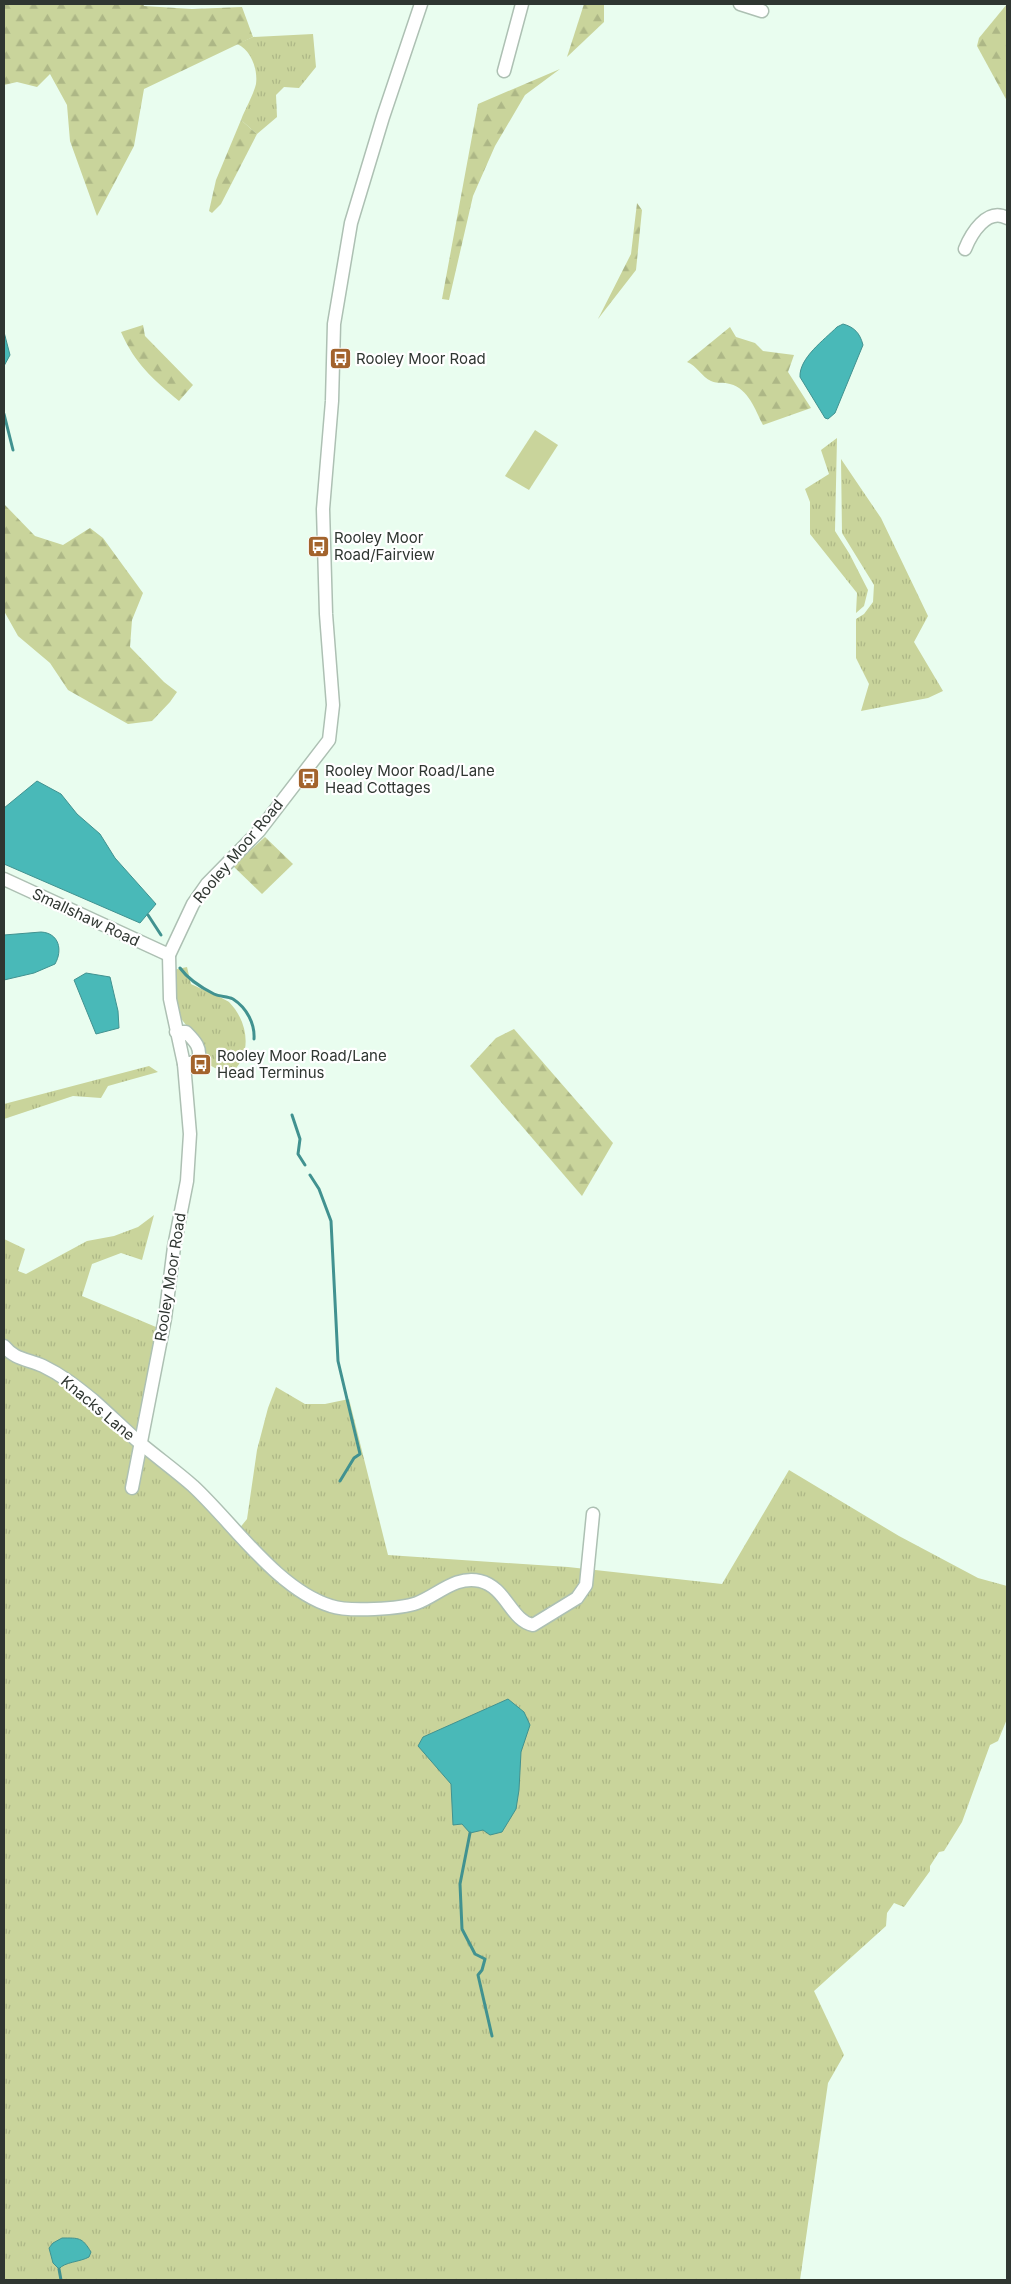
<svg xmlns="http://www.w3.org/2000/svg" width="1011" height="2284" font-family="Inter,sans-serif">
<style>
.grass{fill:url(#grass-tufts)}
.forest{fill:url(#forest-firs)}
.pitch{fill:#c9d49b}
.water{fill:#49b9b8;stroke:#419290}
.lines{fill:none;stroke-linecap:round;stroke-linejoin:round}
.stream{stroke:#419290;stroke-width:3}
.street-casing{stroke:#adc0b3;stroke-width:15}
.street{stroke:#fff;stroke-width:12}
.labels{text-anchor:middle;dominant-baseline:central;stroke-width:4.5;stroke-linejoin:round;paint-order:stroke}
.poi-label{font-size:15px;fill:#2f3631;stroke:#fff;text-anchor:start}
.street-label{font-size:15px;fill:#2f3631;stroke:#fff}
</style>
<defs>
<pattern id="grass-tufts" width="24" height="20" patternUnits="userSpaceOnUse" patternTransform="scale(1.25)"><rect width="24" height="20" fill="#c9d49b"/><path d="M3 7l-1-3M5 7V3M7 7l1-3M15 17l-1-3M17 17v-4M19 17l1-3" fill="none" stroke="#adb786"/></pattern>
<pattern id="forest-firs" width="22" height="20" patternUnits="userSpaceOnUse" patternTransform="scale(1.25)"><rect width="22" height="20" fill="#c9d49b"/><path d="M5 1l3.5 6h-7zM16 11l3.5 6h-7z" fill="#adb786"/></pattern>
</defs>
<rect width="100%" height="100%" fill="#e9fdef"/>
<g class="grass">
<path d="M313,34L316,67L299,88L284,87L276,95L277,117L257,134L241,120C245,109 253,96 256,84C258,69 251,50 237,44L253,37Z"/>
<path d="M837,438L835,531L849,553L868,590L864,606L856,613L857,593L810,534V502L805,489L829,474L821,450Z"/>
<path d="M841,459L881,518L928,616L914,642L943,691L928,698L861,711L869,684L856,658V619L864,614L873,602L874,585L842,533Z"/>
<path d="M187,967L191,984C197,987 225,999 229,1002C248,1021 253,1054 232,1072L215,1068L204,1062V1048L179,1016L173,970Z"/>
<path d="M149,1066L158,1072L108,1086L101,1098L73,1096L4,1119V1104Z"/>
<path d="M154,1215L142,1260L121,1253L92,1264L82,1296L156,1327L134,1446L167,1468L234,1535L247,1519L257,1450L268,1408L276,1387L305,1404H325L349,1399L388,1555L568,1567L722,1584L789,1470L899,1536L978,1578L1007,1586V1719L998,1741L990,1745L962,1822L944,1851L939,1852L930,1866V1871L904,1907L894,1903L887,1913L886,1926L814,1991L844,2055L828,2083L800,2280H4V1239L25,1249L18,1271L26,1274L87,1241L114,1236L138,1227Z"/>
</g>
<g class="forest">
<path d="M4,4H143L144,6L192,9L242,7L253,37L144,89L134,146L97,216L70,141L67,105L50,74L37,87L17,82L4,85Z"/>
<path d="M584,4H604V22L567,57Z"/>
<path d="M1007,4V101L977,46L979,38Z"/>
<path d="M560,69L525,95L495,146L473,196L449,300L442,299L478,104Z"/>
<path d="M241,120L257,134L221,204L212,213L209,211L216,180Z"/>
<path d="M637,203L642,210L636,270L598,319L631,254Z"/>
<path d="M143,325L145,336L193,385L179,401C153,379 135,364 121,332Z"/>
<path d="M730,327L736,337L755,343L763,351L794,355L788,372L811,408L763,425C755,410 749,389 730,384C724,382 718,384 711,381C702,377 697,366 687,362Z"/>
<path d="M4,504L35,536L63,545L90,528L103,538L143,593L132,620L130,647L164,682L177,692L170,702L152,721L128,724L68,690L50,663L18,636L4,611Z"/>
<path d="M265,837L293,864L262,894L233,866Z"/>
<path d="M514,1029L613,1143L582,1196L470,1066L496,1038Z"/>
</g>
<path class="pitch" d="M535,430L558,445L529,490L505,476Z"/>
<g class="water">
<path d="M843,324C854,327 860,333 863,345L835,413L828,419L825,418L800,377C799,358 824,340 837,327Z"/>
<path d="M4,332L10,355L4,366Z"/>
<path d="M37,781L61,794L77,814L100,834L115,858L156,904L140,923L4,864V808Z"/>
<path d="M41,932C59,933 63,950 55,964L34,973L4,980V935Z"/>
<path d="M86,973L110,977L118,1011L119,1028L96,1034L74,980Z"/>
<path d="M508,1699L524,1712L530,1725L521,1752L519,1790L516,1809L502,1832L490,1835L483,1830L470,1833L462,1824L453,1825L451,1784L418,1746L423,1737Z"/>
<path d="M62,2238C79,2238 82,2237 91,2252L89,2257C80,2262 64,2262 59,2269L53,2263L49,2248L53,2243Z"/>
</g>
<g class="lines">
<g class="stream">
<path d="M4,414L13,450"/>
<path d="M148,915L161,935"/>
<path d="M180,968C188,979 202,988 214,994C220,997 227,996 233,999C247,1008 255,1024 254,1039"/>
<path d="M292,1115L300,1139L298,1154L305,1165"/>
<path d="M310,1175L319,1189L331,1221L338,1361L360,1454L354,1458L340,1481"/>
<path d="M470,1833L460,1884L462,1929L475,1954L485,1959L482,1970L478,1975L492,2036"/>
<path d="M59,2269L61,2280"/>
</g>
<defs>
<g id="street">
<path d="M740,4L762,11"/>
<path d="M504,71L522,4"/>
<path d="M965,249C971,234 987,207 1007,218"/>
<path d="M4,879L169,955"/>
<path d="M176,1032H186C195,1041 202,1048 198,1061L184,1064L170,999L169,955L193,904L207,884L259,831L329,740L333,705L326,614L323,509L332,401L334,324L351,223L383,117L421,4"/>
<path d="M4,1346C15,1360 28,1359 43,1366C62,1375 77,1387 93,1400C109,1414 124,1429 140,1443C158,1458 176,1471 193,1486C233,1523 278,1590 331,1606C348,1612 401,1609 417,1603C438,1595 456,1575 480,1581C506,1587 511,1621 533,1625L577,1598L586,1585L593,1514"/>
<path d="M132,1488L165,1318L174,1247L187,1181L190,1134L184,1064"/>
</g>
</defs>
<use href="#street" class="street-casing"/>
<use href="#street" class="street"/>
</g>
<defs>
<symbol id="bus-square" viewBox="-11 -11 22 22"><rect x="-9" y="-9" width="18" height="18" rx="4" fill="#a3632c" stroke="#fff"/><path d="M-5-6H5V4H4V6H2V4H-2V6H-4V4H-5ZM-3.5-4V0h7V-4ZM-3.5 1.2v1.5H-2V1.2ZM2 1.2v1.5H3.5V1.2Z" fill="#fff"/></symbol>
</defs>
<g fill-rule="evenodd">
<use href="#bus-square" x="328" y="346" width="25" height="25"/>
<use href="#bus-square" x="306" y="534" width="25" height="25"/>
<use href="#bus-square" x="296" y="766" width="25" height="25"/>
<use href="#bus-square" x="188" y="1052" width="25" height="25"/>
</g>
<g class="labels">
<g class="poi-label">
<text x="356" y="358">Rooley Moor Road</text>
<text x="334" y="537">Rooley Moor<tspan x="334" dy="17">Road/Fairview</tspan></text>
<text x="325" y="770">Rooley Moor Road/Lane<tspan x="325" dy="17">Head Cottages</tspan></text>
<text x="217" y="1055">Rooley Moor Road/Lane<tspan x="217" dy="17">Head Terminus</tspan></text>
</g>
<g class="street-label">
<text transform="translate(238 851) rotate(-50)">Rooley Moor Road</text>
<text transform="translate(86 917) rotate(25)">Smallshaw Road</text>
<text transform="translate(170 1277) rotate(-81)">Rooley Moor Road</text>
<text transform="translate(98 1408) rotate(40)">Knacks Lane</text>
</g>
</g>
<rect width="1011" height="2284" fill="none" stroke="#2f3631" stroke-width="10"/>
</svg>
